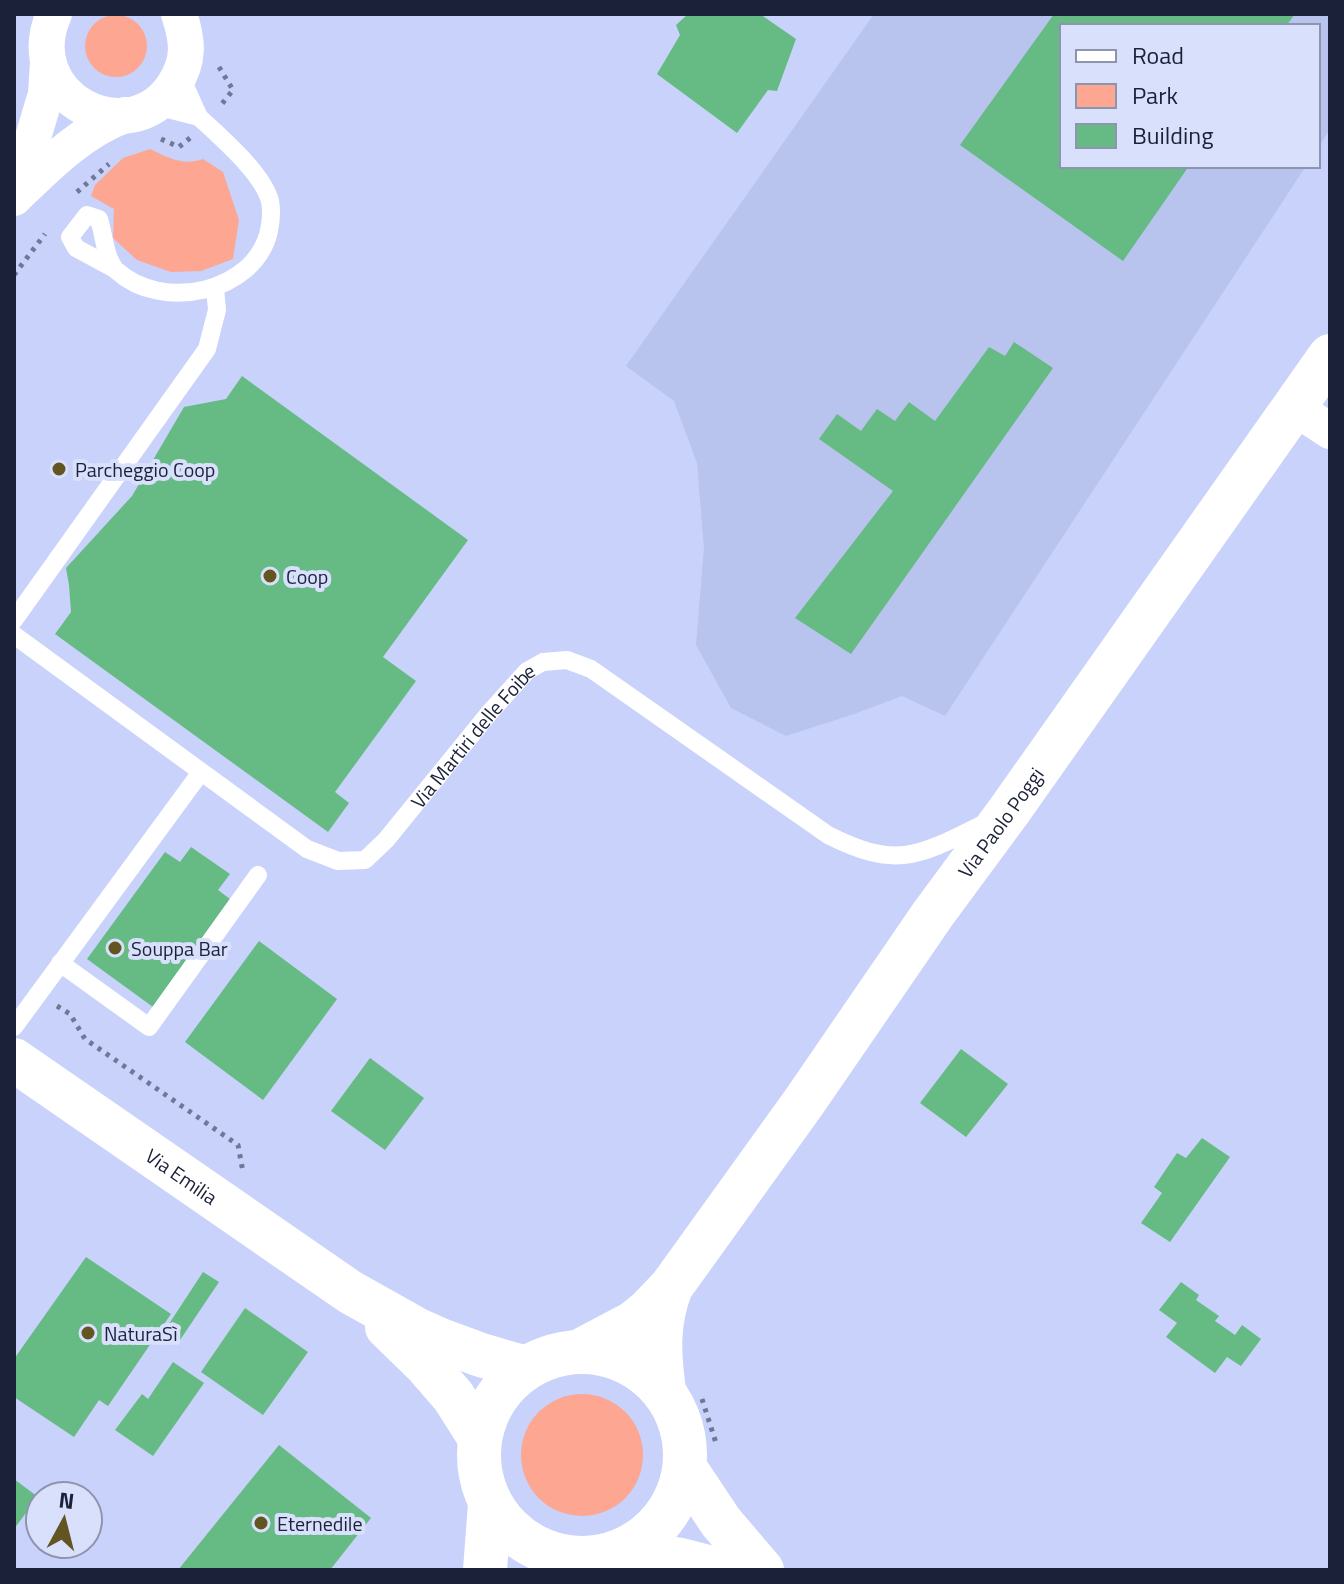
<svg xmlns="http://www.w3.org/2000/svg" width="1344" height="1584" font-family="'Titillium Web',sans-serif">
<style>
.built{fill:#b8c3ee}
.green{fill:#fda692}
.building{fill:#65bb83}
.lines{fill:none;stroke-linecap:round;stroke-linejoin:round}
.path{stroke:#707898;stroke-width:5;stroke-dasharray:4 6;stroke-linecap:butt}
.service{stroke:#fff;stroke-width:18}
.minor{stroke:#fff;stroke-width:36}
.secondary{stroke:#fff;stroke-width:44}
.primary{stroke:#fff;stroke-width:44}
.poi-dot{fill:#635522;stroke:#d9e0fb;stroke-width:3}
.labels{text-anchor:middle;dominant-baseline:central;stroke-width:8;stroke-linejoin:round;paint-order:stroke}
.poi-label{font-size:20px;fill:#1b2139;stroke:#d9e0fb;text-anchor:start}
.street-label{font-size:20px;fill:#1b2139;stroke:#d9e0fb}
</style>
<rect width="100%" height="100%" fill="#c8d2fa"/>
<path class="built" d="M874,14H1330V129L1318,148V26H1062V166H1306L945,716L902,696L854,714L786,736L731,708L696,645L704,548L697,463L674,401L626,366Z"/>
<g class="green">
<circle cx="116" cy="46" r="31"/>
<path d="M150,149C169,158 183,166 203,159L223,172L239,220L233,259L201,271L171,272L137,260L113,238L114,209L91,196L95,185L123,158Z"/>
<circle cx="582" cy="1455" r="61"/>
</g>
<g class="building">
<path d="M688,14H760L796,39L777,91L768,90L737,133L657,74L680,35L676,25Z"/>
<path d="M1054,14H1295L1286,26H1062V166H1189L1123,261L960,145Z"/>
<path d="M1014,342L1053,368L851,654L795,618L893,491L819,439L837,414L861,431L877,409L895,421L909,402L935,421L989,347L1005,356Z"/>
<path d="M242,376L468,540L383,657L416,681L335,792L349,803L328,832L55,634L71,612L69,585L66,568L132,496L184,407L226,399Z"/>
<path d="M191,847L230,874L218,890L230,899L153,1007L87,959L165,852L180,862Z"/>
<path d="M259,941L337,999L263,1100L185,1042Z"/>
<path d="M961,1049L1008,1084L966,1137L920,1103Z"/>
<path d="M370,1058L424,1098L385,1150L331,1111Z"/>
<path d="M1202,1138L1230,1157L1170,1242L1141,1223L1162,1193L1154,1187L1177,1153L1186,1158Z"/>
<path d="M86,1257L171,1314L108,1406L99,1400L74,1437L14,1397V1359Z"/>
<path d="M203,1272L219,1282L178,1343L163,1333Z"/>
<path d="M1181,1282L1199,1295L1196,1300L1219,1316L1215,1321L1235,1335L1242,1325L1261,1339L1241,1366L1227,1357L1215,1373L1166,1337L1177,1323L1159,1310Z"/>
<path d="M245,1308L308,1352L263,1415L201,1372Z"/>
<path d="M173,1362L204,1383L153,1456L115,1430L142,1394L148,1399Z"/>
<path d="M279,1445L371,1518L330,1570H178Z"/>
<path d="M14,1479L38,1497L14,1529Z"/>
</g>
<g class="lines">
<g class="path">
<path d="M219,67L233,90L221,105"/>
<path d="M161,139L179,147L190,138"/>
<path d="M77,192L109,164"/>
<path d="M14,275L45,234"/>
<path d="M57,1006L70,1014L85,1039L238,1145L243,1172"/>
<path d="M702,1399L716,1443"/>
</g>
<g class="service">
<path d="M152,105L199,117L180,75"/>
<path d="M115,269L76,248L70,237L87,215L99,219C104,234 105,260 117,271C162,312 255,293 269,231C271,221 272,211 270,201C262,172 220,137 199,117"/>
<path d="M14,620L207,349L217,310L215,288"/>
<path id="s1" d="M14,635L307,849L338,861L365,860L386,840L490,712L527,671L543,662L567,660L591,669L828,835C897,870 919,856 985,823"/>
<path d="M60,963L149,1027L258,875"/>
<path d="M14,1027L201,772"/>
</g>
<g class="minor">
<path d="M54,14C17,98 130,154 174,85C190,60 188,41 179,14"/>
<path d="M14,183L31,144L46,94L48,61"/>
<path d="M14,198C47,166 80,132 125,115"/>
<path d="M1295,408L1330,431"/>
</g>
<g class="secondary">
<path id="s2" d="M580,1351L633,1323L649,1310L671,1287L804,1102L933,914L1009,811L1330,356"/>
<path d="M664,1391C659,1354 657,1323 671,1287"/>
<path d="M485,1570L490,1504"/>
<path d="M560,1570L576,1558"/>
</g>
<g class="primary">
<path id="s3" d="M14,1060L350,1292L416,1329L443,1341L481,1355L526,1368"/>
<path d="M387,1327L426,1365L453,1396L479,1437"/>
<circle cx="582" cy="1455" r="103"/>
<path d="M685,1468L721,1522L762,1570"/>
<path d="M624,1551L681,1560L720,1570"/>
</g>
</g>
<g class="poi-dot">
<circle cx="59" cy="469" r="8"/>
<circle cx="270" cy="576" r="8"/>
<circle cx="115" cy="948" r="8"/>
<circle cx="88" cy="1333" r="8"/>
<circle cx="261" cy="1523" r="8"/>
</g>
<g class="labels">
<g class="poi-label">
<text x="75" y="469">Parcheggio Coop</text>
<text x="286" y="576">Coop</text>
<text x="131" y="948">Souppa Bar</text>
<text x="104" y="1333">NaturaSì</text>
<text x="277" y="1523">Eternedile</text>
</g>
<g class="street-label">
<text stroke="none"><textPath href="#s1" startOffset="588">Via Martiri delle Foibe</textPath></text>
<text stroke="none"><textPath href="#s2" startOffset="682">Via Paolo Poggi</textPath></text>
<text stroke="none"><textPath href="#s3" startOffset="204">Via Emilia</textPath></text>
</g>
</g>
<rect width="1344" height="1584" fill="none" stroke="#1b2139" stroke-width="32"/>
<rect x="1060" y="24" width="260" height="144" fill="#d9e0fb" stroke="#8d94ad" stroke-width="2"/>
<rect x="1076" y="50" width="40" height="12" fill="#ffffff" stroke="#8d94ad" stroke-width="2"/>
<text x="1132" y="64" font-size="24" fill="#1b2139">Road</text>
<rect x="1076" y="84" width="40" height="24" fill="#fda692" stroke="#8d94ad" stroke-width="2"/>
<text x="1132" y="104" font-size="24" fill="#1b2139">Park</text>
<rect x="1076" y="124" width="40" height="24" fill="#65bb83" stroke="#8d94ad" stroke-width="2"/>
<text x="1132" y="144" font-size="24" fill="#1b2139">Building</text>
<g transform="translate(64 1520) rotate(7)"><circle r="38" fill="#d9e0fb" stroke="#8d94ad" stroke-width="2"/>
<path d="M0-6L14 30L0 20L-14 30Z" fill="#635522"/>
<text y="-12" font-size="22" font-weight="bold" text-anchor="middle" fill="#1b2139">N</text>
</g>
</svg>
